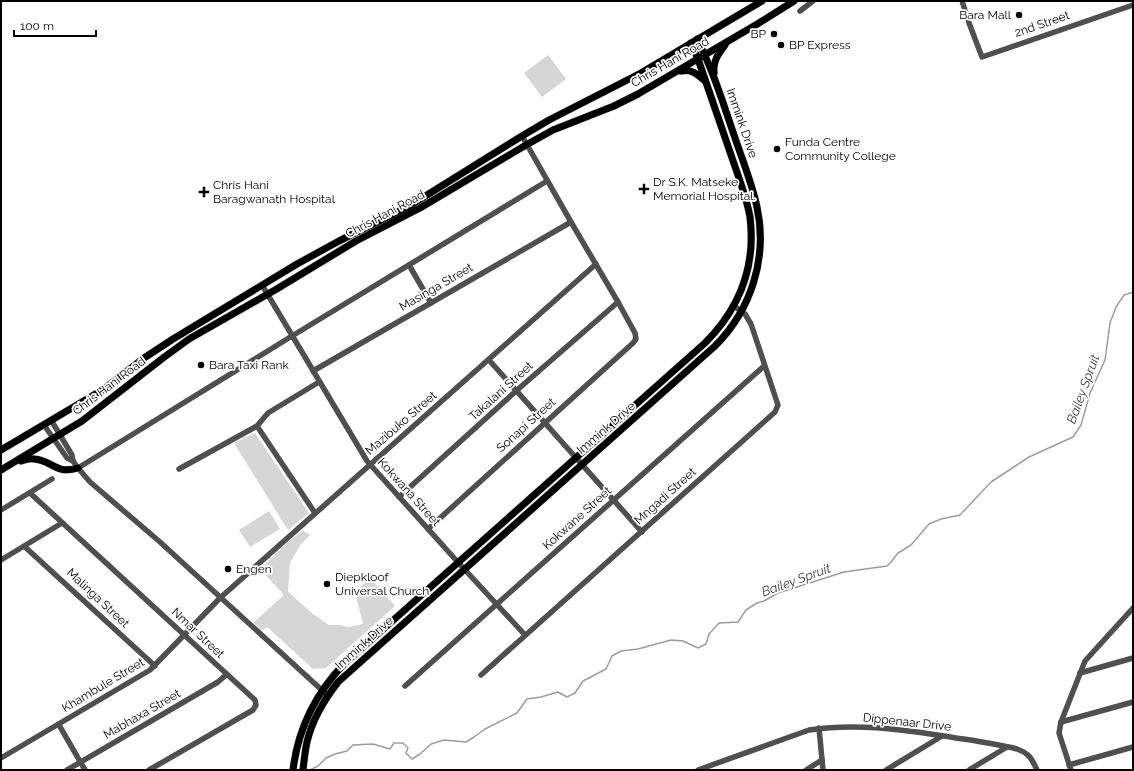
<svg xmlns="http://www.w3.org/2000/svg" width="1134" height="771" font-family="Raleway,sans-serif">
<style>
.green{fill:#d6d6d6}
.lines{fill:none;stroke-linecap:round;stroke-linejoin:round}
.stream{stroke:#9d9d9d;stroke-width:1.5}
.major-casing{stroke:#dbdbdb;stroke-width:8}
.minor{stroke:#4f4f4f;stroke-width:5.5}
.major{stroke:#000;stroke-width:7}
.poi-dot{fill:#000;stroke:#fff;stroke-width:1.5}
.labels{text-anchor:middle;dominant-baseline:central;stroke-width:3.5;stroke-linejoin:round;paint-order:stroke}
.poi-label{font-size:12px;fill:#000;stroke:#fff;text-anchor:start}
.street-label{font-size:12px;fill:#000;stroke:#fff}
.water-label{font-size:13px;font-style:italic;fill:#3e3e3e;stroke:#fff}
</style>
<rect width="100%" height="100%" fill="#fff"/>
<g class="green">
<path d="M548,55L566,79L542,97L524,73Z"/>
<path d="M255,433L309,513L288,530L234,443Z"/>
<path d="M269,511L280,529L250,547L239,530Z"/>
<path d="M303,530L310,535L301,544L290,563L288,591L297,600L313,614L329,625H341L349,627L363,624L355,592L370,578L395,606L326,668L313,669L267,627L262,630L253,623L284,595L260,569L287,543Z"/>
</g>
<g class="lines">
<path class="stream" d="M310,770L318,766L326,758L335,754L347,751L353,745L373,744L390,749L394,743H403L408,748L406,753L412,759L420,754L431,744L444,740L466,742L474,737L485,729L517,713L527,699L541,697L558,692L567,697L575,693L583,681L606,669L612,656L621,651L638,649L671,640L683,641L698,648L706,644L709,634L719,623L738,622L746,610L757,603L764,601L778,593L844,572L887,566L891,562L898,553L911,545L929,524L941,519L960,515L991,482L1029,457L1073,437L1081,425L1090,393L1105,360L1110,323L1116,307L1124,295L1133,292"/>
<defs>
<g id="major">
<path d="M681,71C692,69 697,74 705,81"/>
<path d="M714,73C713,61 718,54 725,45"/>
<path d="M1,450L104,389L144,358L173,339L297,264L339,241L411,205L522,136L549,120L641,73L762,1"/>
<path d="M21,461C25,460 29,458 34,459C52,460 55,475 78,468"/>
<path d="M1,470L82,421L163,358L189,339L275,290L356,241L420,208L526,145L553,130L614,106L638,94L759,23L794,1"/>
<path d="M293,770C298,729 315,694 344,664L705,343C740,308 756,266 750,217C748,205 744,193 740,181L698,59L691,43"/>
<path d="M303,770C304,761 305,751 307,742C312,720 324,700 338,682L715,346C751,310 768,258 757,207C752,183 742,159 734,135C723,103 713,70 697,39"/>
</g>
</defs>
<use href="#major" class="major-casing"/>
<g class="minor">
<path d="M962,1L969,23L982,57L1133,5"/>
<path d="M800,11L813,1"/>
<path d="M409,265L431,303"/>
<path d="M262,285L367,461L455,559L525,635"/>
<path d="M489,360L642,532"/>
<path d="M313,371L571,222"/>
<path d="M51,420L72,455L73,461L78,468L90,482L160,542L325,693"/>
<path d="M44,425L67,458L73,461"/>
<path d="M257,426L315,513"/>
<path d="M78,468L292,336L547,181"/>
<path d="M179,469L257,426L268,413L319,382"/>
<path d="M30,493L255,700L256,705L253,710L149,770"/>
<path d="M399,497L516,391L618,302"/>
<path d="M1,510L52,479"/>
<path d="M428,529L633,343L636,339L635,333L618,302L571,222L522,136"/>
<path d="M25,547L155,666"/>
<path d="M1,560L62,523"/>
<path d="M1080,673L1133,658"/>
<path d="M481,675L775,412L778,405L751,324L745,314L734,306"/>
<path d="M405,686L764,366"/>
<path d="M1061,722L1133,702"/>
<path d="M59,725L85,770"/>
<path d="M819,728L823,770"/>
<path d="M1,758L150,670L220,598L596,264"/>
<path d="M1069,765L1133,747"/>
<path d="M67,770L218,682L227,674"/>
<path d="M698,770L809,730C854,723 899,729 944,736C968,740 993,743 1017,749C1029,753 1032,759 1037,770"/>
<path d="M806,770L822,760"/>
<path d="M886,770L942,736"/>
<path d="M969,770L1007,747"/>
<path d="M1071,770L1059,733L1061,722L1085,661L1133,608"/>
</g>
<use href="#major" class="major"/>
</g>
<g class="poi-dot">
<circle cx="1019" cy="15" r="4"/>
<circle cx="774" cy="34" r="4"/>
<circle cx="781" cy="45" r="4"/>
<circle cx="777" cy="149" r="4"/>
<path d="M642 183h4v4h4v4h-4v4h-4v-4h-4v-4h4z"/>
<path d="M202 186h4v4h4v4h-4v4h-4v-4h-4v-4h4z"/>
<circle cx="201" cy="365" r="4"/>
<circle cx="228" cy="569" r="4"/>
<circle cx="327" cy="584" r="4"/>
</g>
<g class="labels">
<g class="poi-label">
<text x="1011" y="15" text-anchor="end">Bara Mall</text>
<text x="766" y="34" text-anchor="end">BP</text>
<text x="789" y="45">BP Express</text>
<text x="785" y="142">Funda Centre<tspan x="785" dy="14">Community College</tspan></text>
<text x="653" y="182">Dr S.K. Matseke<tspan x="653" dy="14">Memorial Hospital.</tspan></text>
<text x="213" y="185">Chris Hani<tspan x="213" dy="14">Baragwanath Hospital</tspan></text>
<text x="209" y="365">Bara Taxi Rank</text>
<text x="236" y="569">Engen</text>
<text x="335" y="577">Diepkloof<tspan x="335" dy="14">Universal Church</tspan></text>
</g>
<g class="street-label">
<text transform="translate(1042 24) rotate(-19)">2nd Street</text>
<text transform="translate(670 62) rotate(-30)">Chris Hani Road</text>
<text transform="translate(742 123) rotate(71)">Immink Drive</text>
<text transform="translate(385 214) rotate(-28)">Chris Hani Road</text>
<text transform="translate(436 287) rotate(-30)">Masinga Street</text>
<text transform="translate(109 386) rotate(-37)">Chris Hani Road</text>
<text transform="translate(501 391) rotate(-42)">Takalani Street</text>
<text transform="translate(401 423) rotate(-41)">Mazibuko Street</text>
<text transform="translate(526 425) rotate(-42)">Sonapi Street</text>
<text transform="translate(606 428) rotate(-41)">Immink Drive</text>
<text transform="translate(409 492) rotate(48)">Kokwana Street</text>
<text transform="translate(665 496) rotate(-42)">Mngadi Street</text>
<text transform="translate(577 518) rotate(-42)">Kokwane Street</text>
<text transform="translate(98 598) rotate(43)">Malinga Street</text>
<text transform="translate(198 633) rotate(43)">Nmar Street</text>
<text transform="translate(364 643) rotate(-42)">Immink Drive</text>
<text transform="translate(103 685) rotate(-31)">Khambule Street</text>
<text transform="translate(142 714) rotate(-30)">Mabhaxa Street</text>
<text transform="translate(907 722) rotate(6)">Dippenaar Drive</text>
</g>
<g class="water-label">
<text transform="translate(1083 389) rotate(-70)">Bailey Spruit</text>
<text transform="translate(796 580) rotate(-20)">Bailey Spruit</text>
</g>
</g>
<rect width="1134" height="771" fill="none" stroke="#000000" stroke-width="4"/>
<path d="M14 30v6h82v-6" fill="none" stroke="#000000" stroke-width="2"/>
<text x="20" y="30" font-size="12" fill="#000000" stroke="#ffffff" stroke-width="3" paint-order="stroke">100 m</text>
</svg>
